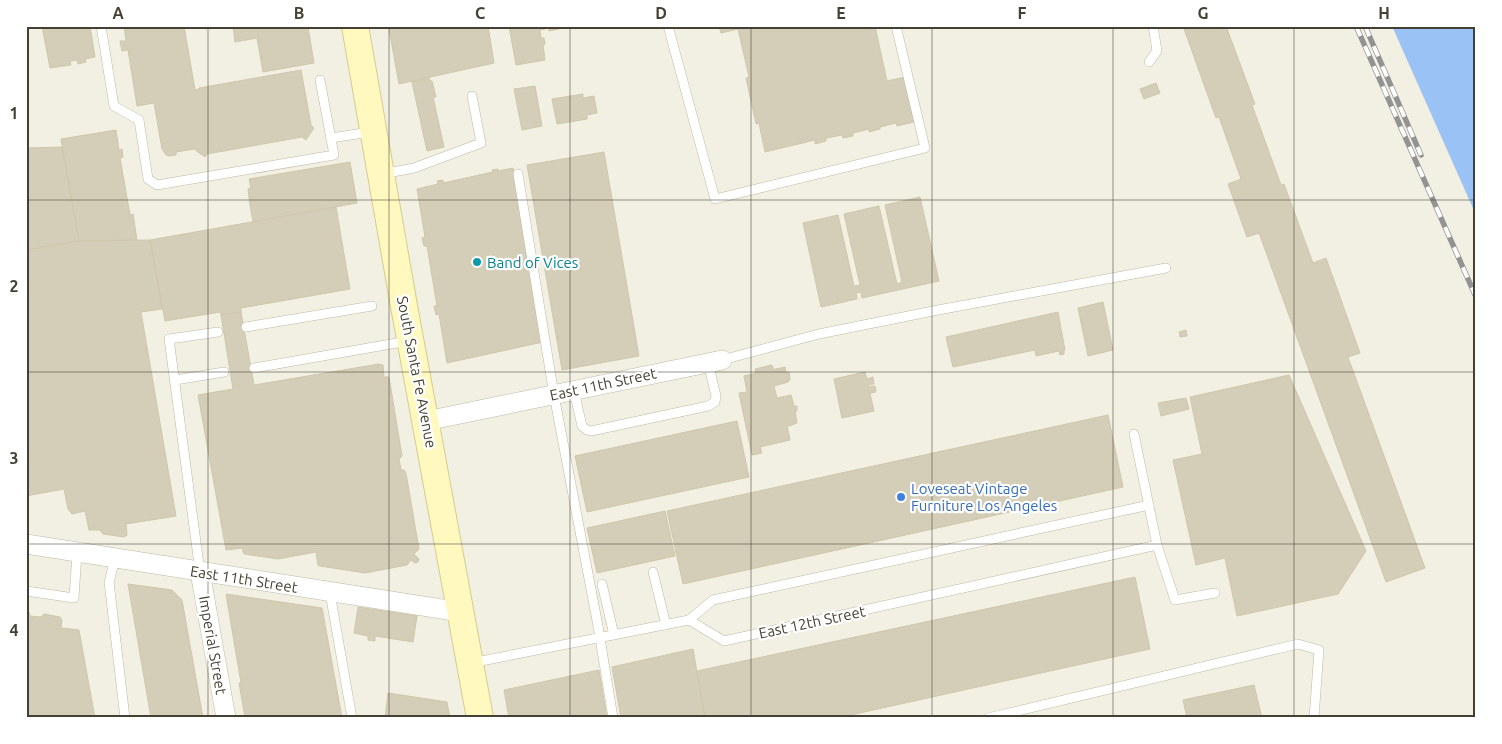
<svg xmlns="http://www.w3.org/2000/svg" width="1502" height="744" font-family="Ubuntu,sans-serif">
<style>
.water{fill:#9ac2f4}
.building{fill:#d4cdb7;stroke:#d0c7aa}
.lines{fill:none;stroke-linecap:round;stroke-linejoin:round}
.service-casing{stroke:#beb9a5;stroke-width:10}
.minor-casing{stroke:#beb9a5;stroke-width:20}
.secondary-casing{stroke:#d5cd8f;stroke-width:28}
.service{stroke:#fff;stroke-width:9}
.minor{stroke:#fff;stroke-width:19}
.secondary{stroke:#fff9c0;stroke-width:26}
.rail-casing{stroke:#939393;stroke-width:5.5}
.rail{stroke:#fff;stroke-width:4;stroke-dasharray:11;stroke-linecap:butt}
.grid{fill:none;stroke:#444033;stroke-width:1;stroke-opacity:0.55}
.culture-dot{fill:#0f9aa8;stroke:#fff;stroke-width:2}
.shop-dot{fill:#3f7fe0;stroke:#fff;stroke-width:2}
.labels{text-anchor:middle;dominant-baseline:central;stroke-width:4.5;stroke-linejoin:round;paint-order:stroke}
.culture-label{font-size:15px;fill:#0d838f;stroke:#fff;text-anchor:start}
.street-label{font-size:15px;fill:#444033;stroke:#fff}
.shop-label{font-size:15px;fill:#366cbe;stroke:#fff;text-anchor:start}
.neatline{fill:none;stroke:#444033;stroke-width:2}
.grid-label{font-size:16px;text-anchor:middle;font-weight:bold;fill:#444033}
</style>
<rect width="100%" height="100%" fill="#f2f0e3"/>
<path class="water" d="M1392,26H1476V215Z"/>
<g class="building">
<path d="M42,26H90L95,57L85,59L86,62L78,64L77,60L70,61L71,65L50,68Z"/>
<path d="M124,26H184L195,90L199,89V88L301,70L311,125L314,128L306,140L302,137L207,154L205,157L194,149L176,152V155L169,156L166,155L162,149L154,103L137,106L128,50L122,51L120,41H126Z"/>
<path d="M233,26H314L308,27L314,63L263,72L257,38L235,42Z"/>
<path d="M395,26H488L494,63L399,84L389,29Z"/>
<path d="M509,26H560L559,29L549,31V28L540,30L541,38H544L545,44L543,45L545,60L516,65Z"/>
<path d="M719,26H875L887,81L905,77L914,122L897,126L896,123L880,127V129L869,132V129L853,133V136L843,138L842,135L826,138V141L815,144V140L765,152L759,123L756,124L746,78L749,77L738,29L721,33Z"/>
<path d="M1183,26H1226L1255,104L1252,105L1281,185L1284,184L1313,263L1326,258L1360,353L1348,357L1425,568L1386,582L1259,233L1247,237L1228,184L1241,179L1219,117L1216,118Z"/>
<path d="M429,78L430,81H432L436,97H433L444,147L427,151L412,82Z"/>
<path d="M1156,83L1160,93L1144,99L1140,89Z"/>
<path d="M535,86L542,126L522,130L514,89Z"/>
<path d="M583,94V98L594,96L597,113L587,115V119L557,124L552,99Z"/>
<path d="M116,130L119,150L122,149L123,157L120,158L130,215L133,214L137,240L79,241L61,139Z"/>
<path d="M62,147L79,241L26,250V148Z"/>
<path d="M604,152L639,356L562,370L527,165Z"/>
<path d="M350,162L357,203L253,222L249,199L253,197L249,198L248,189L251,188L249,179Z"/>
<path d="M513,168L543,342L447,363L439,314L436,315L434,306H437L427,246H424L422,238L425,237L417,189L438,184L437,181L443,180V183L493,172L492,170L498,169V171Z"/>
<path d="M920,197L939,281L862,298L861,292L856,293L857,299L821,307L803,223L838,215L854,286L860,285L844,214L879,206L897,284L902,282L885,205Z"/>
<path d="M336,207L350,289L241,308V312L221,315L220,312L165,321L150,240Z"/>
<path d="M150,240L162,309L141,312L176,516L126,524L127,535L124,537L103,534L100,530H89L85,511L72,514L68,509L64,489L26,496V250L79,241Z"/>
<path d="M1103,302L1113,350L1088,356L1078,308Z"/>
<path d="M241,312L254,385L379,364L383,365L384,377H389L402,456L399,459L401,470H404L406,473L419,549L414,554L419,559L418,562L415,563L411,560L407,565L365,573L320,566L318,565L316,552L278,559L244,554L242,548L226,550L198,395L233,389L221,315Z"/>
<path d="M1058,312L1065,350H1064V354L1060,355L1059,351L1036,356L1035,350L953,367L946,337Z"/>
<path d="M1186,330L1187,336L1180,337L1179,332Z"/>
<path d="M772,365L773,369H776L785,367L786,373L789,372L790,380L788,381V382L774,386L777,398L791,395L794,406H797V411H795L797,423L789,426L787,425L790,440L760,447L762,453L752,455L739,393L747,392L744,376L753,374L756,372L755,369Z"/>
<path d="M865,372L867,379L873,377L874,384L868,385L869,387L875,386L876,392L870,393L874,411L842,418L834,379Z"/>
<path d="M1289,375L1366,551L1338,594L1237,616L1225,558L1196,565L1173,460L1202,454L1190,397Z"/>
<path d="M1186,398L1189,409L1161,416L1158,403Z"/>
<path d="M1108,415L1123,487L683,584L667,511Z"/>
<path d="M737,421L749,477L587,512L575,456Z"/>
<path d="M665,511L675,556L597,573L587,528Z"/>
<path d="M1135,577L1150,649L837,718H705L697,671Z"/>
<path d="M128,584L172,590L182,600L203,718H151Z"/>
<path d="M226,594L322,608L342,718H245L239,683H241Z"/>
<path d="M358,607L417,616L413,642L375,636V641L368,640V636L354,633Z"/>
<path d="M26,612H29L30,616L41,617L44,614L60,617L62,620L61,628L79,630L95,718H26Z"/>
<path d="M693,649L705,718H621L612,667Z"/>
<path d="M599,670L607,718H509L504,690Z"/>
<path d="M1254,685L1262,718H1187L1183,700Z"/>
<path d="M388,693L447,702L450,718H385Z"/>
</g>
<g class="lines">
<defs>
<g id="service">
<path d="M101,26L114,106L139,120L148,179L157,185L334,155L320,80"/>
<path d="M668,26L715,199L925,148L896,26"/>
<path d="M1149,62L1157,51L1153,26"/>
<path d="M331,138L370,132"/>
<path d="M382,174L414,168L481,143L472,96"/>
<path d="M518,174L554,395L598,626L613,718"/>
<path d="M246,327L372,306"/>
<path d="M722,360L819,334L938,310L1166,268"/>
<path d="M254,368L408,341"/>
<path d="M175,380L224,372"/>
<path d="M574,391L582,426L587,430L591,431L708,406L715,402L716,396L708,362"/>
<path d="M1134,434L1157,545L1175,600L1215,593"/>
<path d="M115,559L109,582L125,718"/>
<path d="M200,572L169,339L218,332"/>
<path d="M653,572L666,625"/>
<path d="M602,584L614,635"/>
<path d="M26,591L74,598L77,553"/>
<path d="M330,593L352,718"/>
<path d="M689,620L713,600L1149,505"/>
<path d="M471,663L689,620L724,641L1157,545"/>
<path d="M988,718L1298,644L1319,650L1314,718"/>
</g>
<g id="minor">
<path d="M426,421L722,360"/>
<path d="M26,544L461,612"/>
<path d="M200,572L226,718"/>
</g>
<path id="secondary" d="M355,26L404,306L480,718"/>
</defs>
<use href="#service" class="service-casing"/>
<use href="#minor" class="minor-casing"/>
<use href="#secondary" class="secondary-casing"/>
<use href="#service" class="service"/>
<use href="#minor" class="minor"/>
<use href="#secondary" class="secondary"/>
<defs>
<g id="rail">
<path d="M1356,26L1476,297"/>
<path d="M1365,26L1421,155"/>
</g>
</defs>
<use href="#rail" class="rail-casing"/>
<use href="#rail" class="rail"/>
</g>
<path class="grid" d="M208,26V718M389,26V718M570,26V718M751,26V718M932,26V718M1113,26V718M1294,26V718M26,200H1476M26,372H1476M26,544H1476"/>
<circle class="culture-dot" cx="477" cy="262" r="5"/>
<circle class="shop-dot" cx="901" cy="497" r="5"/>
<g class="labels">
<g class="culture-label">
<text x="487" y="262">Band of Vices</text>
</g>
<g class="street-label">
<text transform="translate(417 372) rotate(79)">South Santa Fe Avenue</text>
<text transform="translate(603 384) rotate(-12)">East 11th Street</text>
<text transform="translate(244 579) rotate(9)">East 11th Street</text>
<text transform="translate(812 622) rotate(-12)">East 12th Street</text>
<text transform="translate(213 645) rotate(80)">Imperial Street</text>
</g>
<g class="shop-label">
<text x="911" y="488">Loveseat Vintage<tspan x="911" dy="17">Furniture Los Angeles</tspan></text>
</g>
</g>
<rect width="1502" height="744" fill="none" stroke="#ffffff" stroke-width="55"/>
<rect x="28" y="28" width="1446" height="688" class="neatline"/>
<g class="grid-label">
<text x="118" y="19">A</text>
<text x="299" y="19">B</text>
<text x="480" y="19">C</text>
<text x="661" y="19">D</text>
<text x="841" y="19">E</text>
<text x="1022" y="19">F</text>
<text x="1203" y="19">G</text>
<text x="1384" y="19">H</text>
<text x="14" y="119">1</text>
<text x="14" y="292">2</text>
<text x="14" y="464">3</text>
<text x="14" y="636">4</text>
</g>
</svg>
